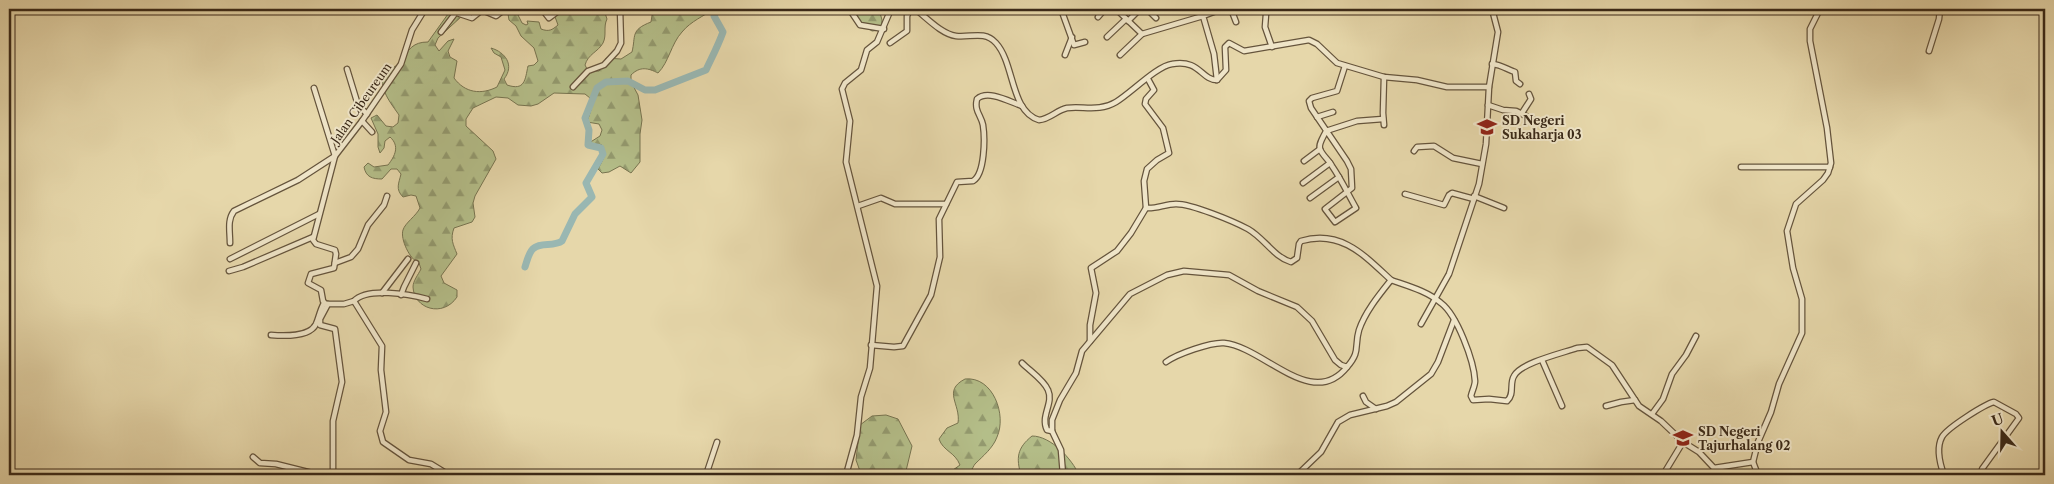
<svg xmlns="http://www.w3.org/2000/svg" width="2054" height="484" font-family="'Libre Caslon Text',serif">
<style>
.forest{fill:url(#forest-firs);stroke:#777450}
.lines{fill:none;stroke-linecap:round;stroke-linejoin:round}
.river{stroke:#99b7b2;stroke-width:7}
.minor-casing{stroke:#65543c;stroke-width:7}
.minor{stroke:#efe5c8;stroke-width:4.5}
.labels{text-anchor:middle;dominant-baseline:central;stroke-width:4;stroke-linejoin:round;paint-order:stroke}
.street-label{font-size:12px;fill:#3a2918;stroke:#efe5c8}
.poi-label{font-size:12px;font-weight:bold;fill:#3a2918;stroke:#efe5c8;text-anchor:start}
</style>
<defs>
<pattern id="forest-firs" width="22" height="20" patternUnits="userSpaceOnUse" patternTransform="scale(1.25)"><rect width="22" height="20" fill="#b4be89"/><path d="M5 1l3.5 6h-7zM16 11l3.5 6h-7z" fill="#939a6f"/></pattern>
</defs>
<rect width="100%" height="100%" fill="#e6d7aa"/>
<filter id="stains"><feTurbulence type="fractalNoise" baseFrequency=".004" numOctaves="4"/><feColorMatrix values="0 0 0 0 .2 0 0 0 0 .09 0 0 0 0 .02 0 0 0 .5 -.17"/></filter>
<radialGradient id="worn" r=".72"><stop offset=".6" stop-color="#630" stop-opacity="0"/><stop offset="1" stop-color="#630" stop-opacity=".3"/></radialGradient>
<g class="forest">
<path d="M509,9H515L522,23L526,25L528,24L527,21L539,22L541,29C549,32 552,30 558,25L554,14L549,9H596L599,14L605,13L607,19C603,27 607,35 603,43C598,52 588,54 585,65L588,71H599L603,66L606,58L621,59L632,52C636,36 630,30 651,22L653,9H681L683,11L685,9H714C704,16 691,21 682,32C671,44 669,62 658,73C648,68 640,66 631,75V82L638,95L642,120L640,134V162L631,173L620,166L609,172L602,173L598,169C603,159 607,156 602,145L589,143L600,136L602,130L599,124L587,122L591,110L590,98L585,94L554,93L538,104L531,106L518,105L508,98L496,97L473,108L466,119V126L493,151L496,159L475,196L473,203L475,217L472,222L454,228C450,239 453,244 457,254L441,276L444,283L457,290V297C443,318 414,309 413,287C413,281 418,275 421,269L419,263C410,260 400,239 403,230C405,223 416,216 420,208L416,196L411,195L403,197C395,189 399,183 401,174L397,169H391L382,179C372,179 366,177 364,167L368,163L374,167L388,165C395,156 400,146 390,137L385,141L384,148L380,153L378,147V134L371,118L377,115L386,126L393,127L398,123L399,115C393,106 375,85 386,73C390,68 397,67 401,61C409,49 413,42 428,42L448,14L455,13L462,16L438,38L435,45L439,51L448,41L454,39L448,51L450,57L457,61L454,78C465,93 481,95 497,87L505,70L501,57L494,53L491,48C505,52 515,65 504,79L507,85C525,91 525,80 528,66L534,65L538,61L534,48L521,36L516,26L509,20L508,14Z"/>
<path d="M847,9H879L882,20L881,30L872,31L856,20Z"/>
<path d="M965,379C993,376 1007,415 997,437C993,448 983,456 975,464C972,468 971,474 965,475C959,476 952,475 946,475L960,465C955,452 943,451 939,439L947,428L958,423C961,404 942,391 965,379Z"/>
<path d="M886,415L898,419L912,446L905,475L861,474L856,460L860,425L872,416Z"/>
<path d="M1032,436C1051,436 1072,459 1079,475H1021C1016,458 1017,448 1032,436Z"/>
</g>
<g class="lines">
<g class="river">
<path d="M1308,9L1309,10"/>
<path d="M525,267C527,261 529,251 534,248C541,242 554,247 562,241L575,214L592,197L586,183L603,154L601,148L588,145L589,130L585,118L597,88L606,82L628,81L645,90H655L706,70C712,57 718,46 723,32L714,16L717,9"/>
</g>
<defs>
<g id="minor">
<path d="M445,9L472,18L482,10L496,16L505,9"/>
<path d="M542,9L549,18L557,12L556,9"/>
<path d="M851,9L852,13L860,25L884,29"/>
<path d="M915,9C926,17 941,34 956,36C970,38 984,30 996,43C1015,64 1010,111 1039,120C1050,119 1057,110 1067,108C1084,106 1099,112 1116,102C1131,93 1157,66 1172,64C1200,59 1201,80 1217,80L1226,70L1225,47L1229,43L1244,51L1309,40L1317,44L1337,63L1384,77L1417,80L1447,87H1489L1486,144L1479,184L1449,274L1421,324"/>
<path d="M1061,9L1074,45L1085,42"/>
<path d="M1116,9L1142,34L1203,16"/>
<path d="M1147,9L1156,18"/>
<path d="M1231,9L1236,22"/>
<path d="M1264,9L1266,14L1265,27L1272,47"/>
<path d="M1098,17L1105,9"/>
<path d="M9,18L14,9"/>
<path d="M1128,21L1140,9"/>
<path d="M441,32L457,11"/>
<path d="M1107,37L1126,19"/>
<path d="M890,43L907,31V16L910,9"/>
<path d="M1929,51L1939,19L1940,9"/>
<path d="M1065,55L1072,37"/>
<path d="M1120,55L1142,34"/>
<path d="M1492,64C1502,65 1506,69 1515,72L1516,81L1520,84"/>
<path d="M1345,66L1337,91L1312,98L1309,101L1311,108L1347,161L1351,169L1352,188L1325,209L1335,222L1356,208C1348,194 1341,179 1332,166C1329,160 1322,155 1320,149C1318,144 1324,136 1326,131L1357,121L1383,119"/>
<path d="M347,69L358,105L367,114"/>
<path d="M1384,77L1383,113L1384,125"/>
<path d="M1217,80L1214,54L1203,16L1222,9"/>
<path d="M573,87L588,71L604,65L617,51L621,43L620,9"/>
<path d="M1489,87L1498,32L1492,9"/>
<path d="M314,88L335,156L313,240L316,244L335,250L336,254L334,268L311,274L308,283L321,290L323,301L326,304H344L354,301L382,346L381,370L386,412L380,431L383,442L409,460L431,464L449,475"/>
<path d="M1488,105L1503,110L1516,111L1540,123"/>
<path d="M1522,113L1531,99L1529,94"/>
<path d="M1317,117L1333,112"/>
<path d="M362,121L372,132"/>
<path d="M1414,151L1417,147L1434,146L1453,158L1482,164"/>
<path d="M1304,161L1320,149"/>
<path d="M1741,167H1830"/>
<path d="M1303,183L1330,163"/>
<path d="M1405,194L1444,205L1449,195L1452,193L1474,199"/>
<path d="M1474,196L1504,208"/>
<path d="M1310,198L1339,177"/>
<path d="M858,206L881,198L895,204H946"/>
<path d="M1146,208C1157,209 1165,204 1176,204C1192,204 1233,221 1248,229C1264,238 1274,257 1291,262L1297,258L1299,244L1301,241C1341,229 1365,256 1391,280"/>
<path d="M230,243C230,231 227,220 234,211L298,180L335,156L362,121L401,64L412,30L425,9"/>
<path d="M230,259L319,214"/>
<path d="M335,263L351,257L358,249L368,225L384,205L387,196"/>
<path d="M229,271L243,267L313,237"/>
<path d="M382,293L408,259"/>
<path d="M401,295L404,287L416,263"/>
<path d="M354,301C367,287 409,294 427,299"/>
<path d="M328,304L320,319V325L335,329L342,382L333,421V475"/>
<path d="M271,335C283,336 310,337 316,324C319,317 320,310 324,303"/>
<path d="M1090,341V325L1096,293L1091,268L1117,251L1131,233L1146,208L1144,181L1147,169L1157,160L1169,153L1163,128L1145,104L1146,99L1154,90L1148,79"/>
<path d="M871,345L894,347L903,346L931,295L940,257L939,219L957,182L973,181C985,174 985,138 983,125C981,115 974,111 977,99C988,89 1010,102 1022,106"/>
<path d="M1542,360L1562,406"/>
<path d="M1166,362C1177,354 1211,342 1224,343C1264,347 1312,411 1347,367"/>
<path d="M1022,363C1030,371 1044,380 1048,390C1054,403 1040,416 1047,430L1052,431"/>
<path d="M1363,396L1366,402L1376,409"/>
<path d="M1606,406L1621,402L1635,400"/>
<path d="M1652,414L1663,399L1672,374L1686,355L1696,336"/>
<path d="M253,457L260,463L276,464L320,475"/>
<path d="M1753,462L1758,475"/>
<path d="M706,475L717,442"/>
<path d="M846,475L857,435L861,397L870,368L877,286L846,162L850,121L842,89L845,83L861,70L867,50L877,42L891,9"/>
<path d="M1063,475L1061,450L1052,431V420L1060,400L1076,373L1082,351L1130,294L1167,275L1184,271L1229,275L1258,291L1297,307L1312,321L1335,360L1341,365L1347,367C1361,351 1354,347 1359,330C1365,312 1379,295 1391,280C1408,286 1427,291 1441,303C1457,315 1474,361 1475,381C1475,386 1472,391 1471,396L1473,400L1489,399L1507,401C1515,394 1509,384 1514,376C1520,363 1563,353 1577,348L1587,347L1612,365L1639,406L1661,421L1683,442L1699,452L1714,468L1753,462L1758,442L1771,412L1779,384L1802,333V299L1793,268L1787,231L1796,204L1823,180L1828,173L1831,163L1827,128L1810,41V29L1820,9"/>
<path d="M1297,475L1321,452L1338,422L1350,415L1387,406L1396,402L1431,374L1438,362L1454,320"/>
<path d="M1663,475L1683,442"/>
<path d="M1944,475C1940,464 1936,448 1942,437C1947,428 1985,404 1994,402L2016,414L2019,418L1982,469L1986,475"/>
</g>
</defs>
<use href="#minor" class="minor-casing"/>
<use href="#minor" class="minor"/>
</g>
<defs>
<symbol id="school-bare" viewBox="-9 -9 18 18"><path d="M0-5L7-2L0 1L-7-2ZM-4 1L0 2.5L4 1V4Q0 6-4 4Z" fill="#8f2418" stroke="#efe5c8" stroke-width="2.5" paint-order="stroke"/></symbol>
</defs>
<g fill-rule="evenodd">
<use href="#school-bare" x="1473" y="113" width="28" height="28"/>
<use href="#school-bare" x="1669" y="424" width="28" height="28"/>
</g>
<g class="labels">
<g class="street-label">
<text transform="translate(361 103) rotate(-55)">Jalan Cibeureum</text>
</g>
<g class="poi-label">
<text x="1502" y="120">SD Negeri<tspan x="1502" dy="14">Sukaharja 03</tspan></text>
<text x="1698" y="431">SD Negeri<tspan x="1698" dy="14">Tajurhalang 02</tspan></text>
</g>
</g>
<rect width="2054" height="484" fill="none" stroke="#e6d7aa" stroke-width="30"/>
<rect x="10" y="10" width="2034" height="464" fill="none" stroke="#3a2918" stroke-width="2.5"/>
<rect x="15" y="15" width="2024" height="454" fill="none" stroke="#3a2918"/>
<g transform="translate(2002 432) rotate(340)" stroke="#efe5c8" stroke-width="4" paint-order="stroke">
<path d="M0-4L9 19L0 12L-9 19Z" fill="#3a2918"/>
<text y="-8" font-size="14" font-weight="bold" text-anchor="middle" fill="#3a2918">U</text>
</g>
<rect width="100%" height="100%" filter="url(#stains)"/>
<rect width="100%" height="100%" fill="url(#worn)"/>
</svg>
